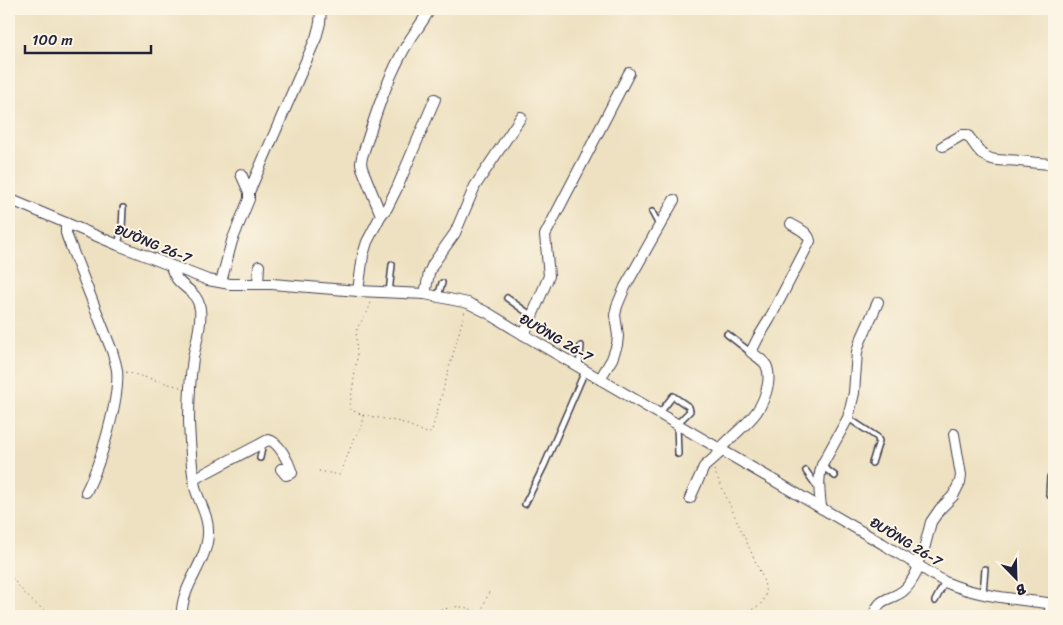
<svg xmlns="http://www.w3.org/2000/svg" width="1063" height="625" font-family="Sriracha,sans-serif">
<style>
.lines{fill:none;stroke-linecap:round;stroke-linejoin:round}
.service-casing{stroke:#413f4f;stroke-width:8}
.minor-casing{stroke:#413f4f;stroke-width:12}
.path{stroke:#413f4f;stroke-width:1;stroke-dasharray:1 4;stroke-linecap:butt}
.service{stroke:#fff;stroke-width:5}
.minor{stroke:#fff;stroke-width:10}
.labels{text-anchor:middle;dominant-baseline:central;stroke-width:4;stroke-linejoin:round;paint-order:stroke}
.street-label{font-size:14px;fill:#22223b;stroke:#fcf5e5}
</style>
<rect width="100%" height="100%" fill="#fcf5e5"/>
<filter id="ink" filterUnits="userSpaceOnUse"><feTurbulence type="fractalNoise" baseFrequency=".02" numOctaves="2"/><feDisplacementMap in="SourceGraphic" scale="10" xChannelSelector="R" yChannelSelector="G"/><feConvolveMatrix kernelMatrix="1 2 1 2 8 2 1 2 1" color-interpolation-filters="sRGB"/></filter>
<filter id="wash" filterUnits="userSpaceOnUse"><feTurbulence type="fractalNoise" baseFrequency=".0096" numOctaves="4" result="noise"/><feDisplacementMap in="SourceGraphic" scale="20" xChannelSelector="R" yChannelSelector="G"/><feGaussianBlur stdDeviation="1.12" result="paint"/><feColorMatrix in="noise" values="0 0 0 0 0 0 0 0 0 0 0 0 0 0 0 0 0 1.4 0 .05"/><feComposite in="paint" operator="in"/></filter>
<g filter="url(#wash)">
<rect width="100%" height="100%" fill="#eee1c1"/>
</g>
<g filter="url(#ink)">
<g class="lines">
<defs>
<g id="service">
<path d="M652,212L659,225"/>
<path d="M118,245L122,228L123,208"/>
<path d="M389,293L392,265"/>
<path d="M438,296L442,283"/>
<path d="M507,298L532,316"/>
<path d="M727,334L750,352"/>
<path d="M579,366L581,346"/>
<path d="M659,414L673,396L689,407L690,411L677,424L678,454"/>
<path d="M848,418L877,437L879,441L872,463"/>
<path d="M260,458L263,443"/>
<path d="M822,466L835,476"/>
<path d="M806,471L818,488"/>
<path d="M1049,495L1050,477L1054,475"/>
<path d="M525,504L544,466L585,371"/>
<path d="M983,593L985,569"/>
<path d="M935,601L945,582"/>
</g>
<g id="minor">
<path d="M943,146L962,135H967C974,142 977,151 985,156C996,163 1007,159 1019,161C1031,162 1042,164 1054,164"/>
<path d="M249,192L316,38L320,23L321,9"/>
<path d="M9,199L118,245L208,280L230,284H272L358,291L425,294L468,303L488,313L524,335L883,544L945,582C979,597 1018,599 1054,604"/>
<path d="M381,215L387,208L397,188L435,99"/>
<path d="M66,223V233L68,239L112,351C114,358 116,364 117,370C120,399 100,465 86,492"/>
<path d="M171,266C176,289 197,287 200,309C202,324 196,342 193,358C190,379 189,401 189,422C190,443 191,466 195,487C199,503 209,516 208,534C207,563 180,587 182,616"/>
<path d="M221,282L232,241L249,199V192L241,174"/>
<path d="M258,284L259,266"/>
<path d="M358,291L363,255L367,242L381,215L362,168L361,163L362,157C373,122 384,87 401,55C409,39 421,25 430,9"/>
<path d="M425,294L429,273L433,264L455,233L475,186L521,117"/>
<path d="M524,335L549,276L545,235L629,73"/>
<path d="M600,379L612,359L617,345L618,336L615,315L617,306L625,287L674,200"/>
<path d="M721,448C742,425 762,417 768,384C769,377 769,371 766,365C763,360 756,356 751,352L758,338L769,320L810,241C808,232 799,229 791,224"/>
<path d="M194,479L268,440C279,441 289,463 292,473L286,475L281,469"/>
<path d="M690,498L704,467L723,450"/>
<path d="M821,508C820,493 817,480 822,465L848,418L854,393L857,352L860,342L878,302"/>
<path d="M916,565L924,549L931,522L940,509L953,496L960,482L961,475L954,434"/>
<path d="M874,616C879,596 890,601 903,591C911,585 915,575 919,567"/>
<path d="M1048,616L1052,604"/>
</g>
</defs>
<use href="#service" class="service-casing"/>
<use href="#minor" class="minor-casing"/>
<g class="path">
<path d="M126,372L180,387"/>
<path d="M363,415L401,422L429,434L432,430L465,311"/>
<path d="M714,470L762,576C771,603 762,604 740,616"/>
<path d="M319,471L340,475L353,441L363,424V415L351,410L350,405L357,358L356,337L357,328L368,311L372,300"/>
<path d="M9,574C23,592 36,609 58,616"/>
<path d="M481,612L489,592"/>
<path d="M427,615C453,606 460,602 486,616"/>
</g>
<use href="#service" class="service"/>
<use href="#minor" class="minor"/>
</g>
</g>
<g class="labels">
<g class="street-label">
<text transform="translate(153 244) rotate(22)">ĐƯỜNG 26-7</text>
<text transform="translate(556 338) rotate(30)">ĐƯỜNG 26-7</text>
<text transform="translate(906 542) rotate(31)">ĐƯỜNG 26-7</text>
</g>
</g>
<rect width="1063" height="625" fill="none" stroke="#fcf5e5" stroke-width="30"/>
<g transform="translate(1016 578) rotate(157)" stroke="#fcf5e5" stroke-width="4" paint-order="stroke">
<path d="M0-4L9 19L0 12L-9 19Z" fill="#22223b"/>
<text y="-8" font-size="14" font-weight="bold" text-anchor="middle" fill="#22223b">B</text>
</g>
<path d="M25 45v8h126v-8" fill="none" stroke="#22223b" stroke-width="2.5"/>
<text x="32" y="45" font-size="15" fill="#22223b" stroke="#fcf5e5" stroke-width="4" paint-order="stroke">100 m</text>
</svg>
